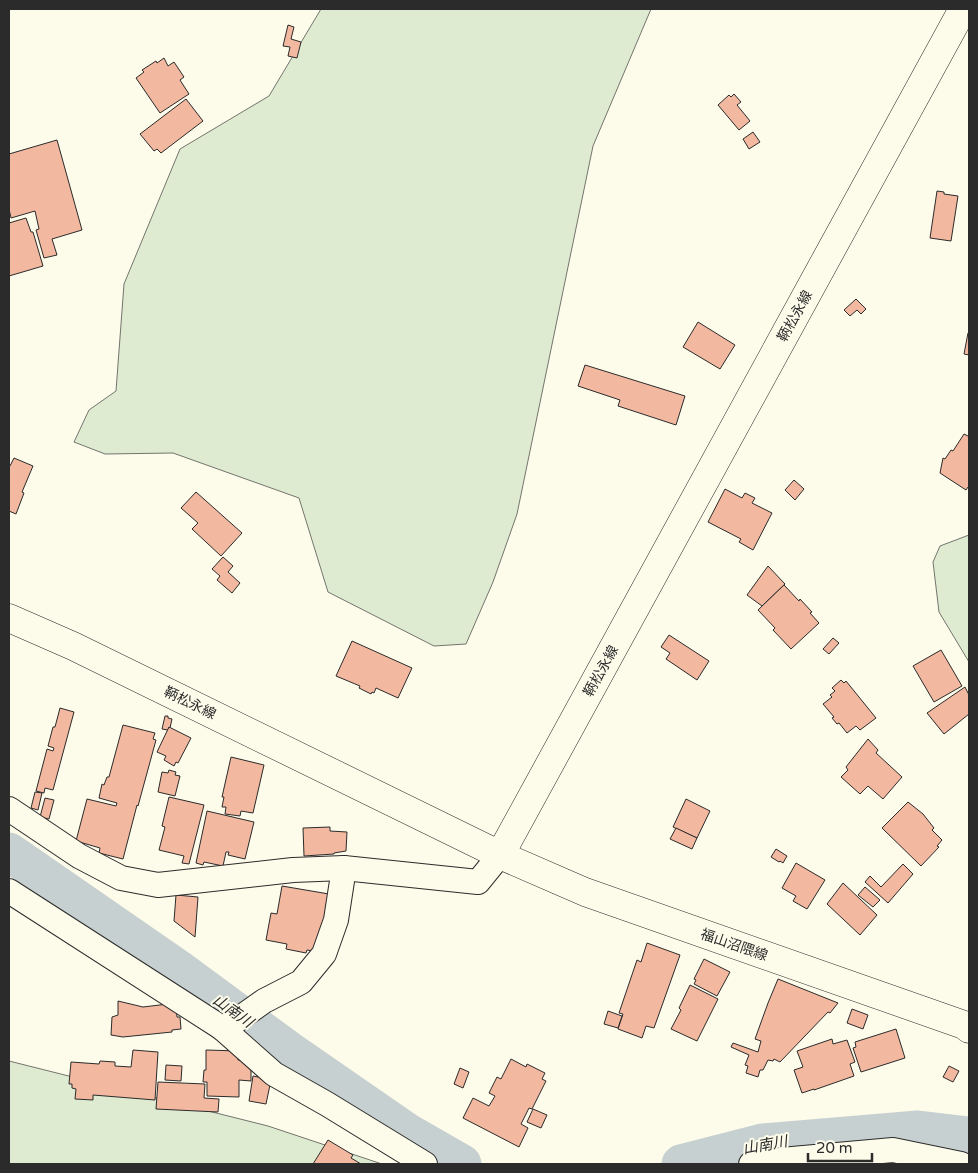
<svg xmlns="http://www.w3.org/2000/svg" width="978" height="1173" font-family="'Varela Round','Noto Sans JP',sans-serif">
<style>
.green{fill:#deebd1;stroke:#74746e}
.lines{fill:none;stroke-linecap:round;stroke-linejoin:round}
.river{stroke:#c7d0d0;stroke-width:39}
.building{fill:#f2b8a0;stroke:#2b2b2b}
.minor-casing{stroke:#2b2b2b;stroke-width:26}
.major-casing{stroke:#2b2b2b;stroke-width:29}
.minor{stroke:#fdfbea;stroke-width:24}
.major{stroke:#fdfbea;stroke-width:28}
.labels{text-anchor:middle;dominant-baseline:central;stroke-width:4;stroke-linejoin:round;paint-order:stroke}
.street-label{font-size:14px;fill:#2b2b2b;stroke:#fdfbea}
.water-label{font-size:15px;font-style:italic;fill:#2b2b2b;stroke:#fdfbea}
</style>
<rect width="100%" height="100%" fill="#fdfbea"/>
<g class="green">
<path d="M321,9H651L593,146L517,514L493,582L466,644L434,646L328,592L299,498L173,453L105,454L74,442L89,410L116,391L124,284L180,149L269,96Z"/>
<path d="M969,535V662L939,612L933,562L940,546Z"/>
<path d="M9,1061L268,1126L382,1164H9Z"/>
</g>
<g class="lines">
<g class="river">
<path d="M9,852L178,969L288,1050L408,1133L462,1164"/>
<path d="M681,1164L763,1143L918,1130L969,1136"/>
</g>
</g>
<g class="building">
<path d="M288,25L294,27L291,39L301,42L297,58L288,56L290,47L283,46Z"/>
<path d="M164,58L168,66L174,62L184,77L180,80L189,94L160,113L136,78L144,72L142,70L156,61L157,63Z"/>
<path d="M734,94L741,102L737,105L750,121L739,130L718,105L729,95L731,97Z"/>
<path d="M186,99L203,121L161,153L157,149L154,151L140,134Z"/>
<path d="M753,132L760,142L749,149L743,139Z"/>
<path d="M57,140L82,230L52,239L57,255L44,258L36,230L39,229L35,211L11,218L9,209V154Z"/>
<path d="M937,191L944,192V194L958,196L951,241L930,238Z"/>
<path d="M26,218L31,232H33L43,266L9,276V223Z"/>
<path d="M856,299L866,309L861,314L857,310L850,316L844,310Z"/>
<path d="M698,322L735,345L720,369L683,347Z"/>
<path d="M968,333L969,334V355L964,354Z"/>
<path d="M585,365L685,396L676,425L618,406L620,400L578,386Z"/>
<path d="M964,434L968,436L969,435V488L968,487L966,490L940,473L943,458L945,459L951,450L953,451Z"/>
<path d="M14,458L33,466L22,492L24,493L16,514L9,511V465L10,466Z"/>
<path d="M794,480L804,489L795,500L785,490Z"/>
<path d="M725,489L742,498L745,493L755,498L752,503L772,513L753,550L739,542L741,539L708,522Z"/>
<path d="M196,492L242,533L221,556L192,529L198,523L181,508Z"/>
<path d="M223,557L233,566L228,572L240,583L232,593L217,580L220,576L212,569Z"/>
<path d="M768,566L785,584L762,606L747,595Z"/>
<path d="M784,585L799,601L800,599L812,612L810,613L819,623L791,649L773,630L775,628L758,610Z"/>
<path d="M669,635L709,661L697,680L666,659L670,653L661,647Z"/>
<path d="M833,638L839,643L829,654L823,649Z"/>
<path d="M352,641L412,668L398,698L376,688L374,693L372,692L371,694L359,688L360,686L336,676Z"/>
<path d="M941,650L962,686L934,702L913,666Z"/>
<path d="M841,680L844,683L846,681L876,718L860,730L856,726L847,733L839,723L837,724L832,718L834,717L823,704L832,697L830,695L835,691L832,688Z"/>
<path d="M965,687L969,695V714L944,734L927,713Z"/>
<path d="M60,708L74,712L53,790L45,788L44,793L36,791L47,749L53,751L54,748L48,746L53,727H55Z"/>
<path d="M165,716H168V718L172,719L170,728L169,727L168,730L162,729Z"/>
<path d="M123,725L155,733L153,739L156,740L138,806L137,805L123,859L99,853L100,848L76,841L87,799L116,806L117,803L99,798L102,784L104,785L107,777H109Z"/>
<path d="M169,727L191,738L178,763L176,762L174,766L164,760L166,756L157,752Z"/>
<path d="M868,739L878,750L876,753L902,777L883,799L868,786L860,794L841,777L848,770L846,767Z"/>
<path d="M231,757L264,765L253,813L241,811L240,816L225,814L226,807H222L224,797H222Z"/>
<path d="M169,770L176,772L175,775L180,776L175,796L158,792L162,772L168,773Z"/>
<path d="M35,792L42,793L38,810L31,808Z"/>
<path d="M169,797L204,805L189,864L182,863L184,856L159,850L165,827L162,826Z"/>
<path d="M45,798L54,800L49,819L40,817Z"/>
<path d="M686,799L710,811L697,838L673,827Z"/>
<path d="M908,802L923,814L934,828L932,830L942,840L937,846L939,847L921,866L882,828Z"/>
<path d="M207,811L254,822L245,859L228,855L229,852H226L223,866L204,862L203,865L196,863Z"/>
<path d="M330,827V831L347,832L346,851L334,853V854L304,856L303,828Z"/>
<path d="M676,828L697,838L692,849L670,839Z"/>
<path d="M776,849L787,856L783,863L780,861L779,862L771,857Z"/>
<path d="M796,863L825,880L807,909L793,901L796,896L782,888Z"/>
<path d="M903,864L913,874L888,903L865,882L870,876L881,887Z"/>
<path d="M843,883L877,915L860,935L827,904Z"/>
<path d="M282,886L329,894L322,932L316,946L314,947L313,951L307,950L306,953L286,949L287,944L266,940L271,913L277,914Z"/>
<path d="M865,887L880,900L873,907L858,895Z"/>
<path d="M176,895L198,897L195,937L174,921Z"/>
<path d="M647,943L680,955L654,1028L646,1026L642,1038L618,1029L623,1014L619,1013L637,960L641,962Z"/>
<path d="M704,959L730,972L717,996L694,984L696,980L694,979Z"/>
<path d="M778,979L838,1003L830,1013L828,1012L780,1062L774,1059L773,1061L768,1060L763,1070H760L758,1077L746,1073L748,1066L745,1065L749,1055L731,1047L733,1043L758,1052L761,1041L755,1039L768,1003Z"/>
<path d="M690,985L718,999L697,1041L671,1029L681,1010L679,1008Z"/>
<path d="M118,1001L143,1007L168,1004L176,1008L177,1017H180L181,1029L172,1030V1032L123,1037L111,1035L112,1017L118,1015Z"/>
<path d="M852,1009L868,1015L863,1029L847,1023Z"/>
<path d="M608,1011L622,1016L618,1028L604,1024Z"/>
<path d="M896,1029L905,1058L861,1072L853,1048L856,1047L855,1042Z"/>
<path d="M832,1039L833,1044L847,1040L855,1062L850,1064L854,1076L814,1090V1089L802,1093L794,1070L803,1067L797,1051Z"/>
<path d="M133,1050L158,1052L155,1100L93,1095V1100L75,1099L76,1089L72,1088V1084H69L71,1062L99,1064L100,1061L115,1062V1066L131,1067Z"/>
<path d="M206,1050L239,1051L238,1060L251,1061V1081L239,1080V1097L207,1096V1082H203L204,1070H206Z"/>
<path d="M511,1059L526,1067L527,1064L545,1073L542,1079L546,1081L532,1109L529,1108L521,1124L528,1128L519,1147L463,1118L473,1098L489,1106L495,1096L489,1093L497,1077L501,1079Z"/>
<path d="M166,1065L182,1066L181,1081L165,1080Z"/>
<path d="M949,1066L959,1071L953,1082L943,1077Z"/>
<path d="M460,1068L469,1072L463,1088L454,1084Z"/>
<path d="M259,1074L271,1080L266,1104L249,1101L253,1076L258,1077Z"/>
<path d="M158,1082L205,1084L204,1098L219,1099L218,1112L156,1109Z"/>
<path d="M533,1109L547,1115L541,1128L527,1122Z"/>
<path d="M328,1140L353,1155L351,1158L361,1164H313Z"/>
</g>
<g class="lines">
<defs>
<g id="minor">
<path d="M9,809L79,856L121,878L158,885L293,870L344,868L478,882L500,855"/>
<path d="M9,891L222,1028L274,1074L327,1104L425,1164"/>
<path d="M222,1028L233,1023L264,1001L301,982L324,954L336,920L344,868"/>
<path d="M751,1164L770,1161L893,1150L961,1164"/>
</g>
<g id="major">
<path d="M9,618L73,646L500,855L585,892L964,1025L969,1029"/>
<path d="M500,855L963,9"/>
</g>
</defs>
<use href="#minor" class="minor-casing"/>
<use href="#major" class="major-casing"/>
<use href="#minor" class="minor"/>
<use href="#major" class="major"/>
</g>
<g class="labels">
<g class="street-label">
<text transform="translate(795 316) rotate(-61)">鞆松永線</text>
<text transform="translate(601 671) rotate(-61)">鞆松永線</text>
<text transform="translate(190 703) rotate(26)">鞆松永線</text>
<text transform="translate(734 945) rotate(19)">福山沼隈線</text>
</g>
<g class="water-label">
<text transform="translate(233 1011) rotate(35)">山南川</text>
<text transform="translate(765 1145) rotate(-10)">山南川</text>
</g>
</g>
<rect width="978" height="1173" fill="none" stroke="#2b2b2b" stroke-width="20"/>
<path d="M808 1153v8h64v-8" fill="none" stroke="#2b2b2b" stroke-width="2.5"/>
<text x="816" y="1153" font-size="15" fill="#2b2b2b" stroke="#fdfbea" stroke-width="4" paint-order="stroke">20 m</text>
</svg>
